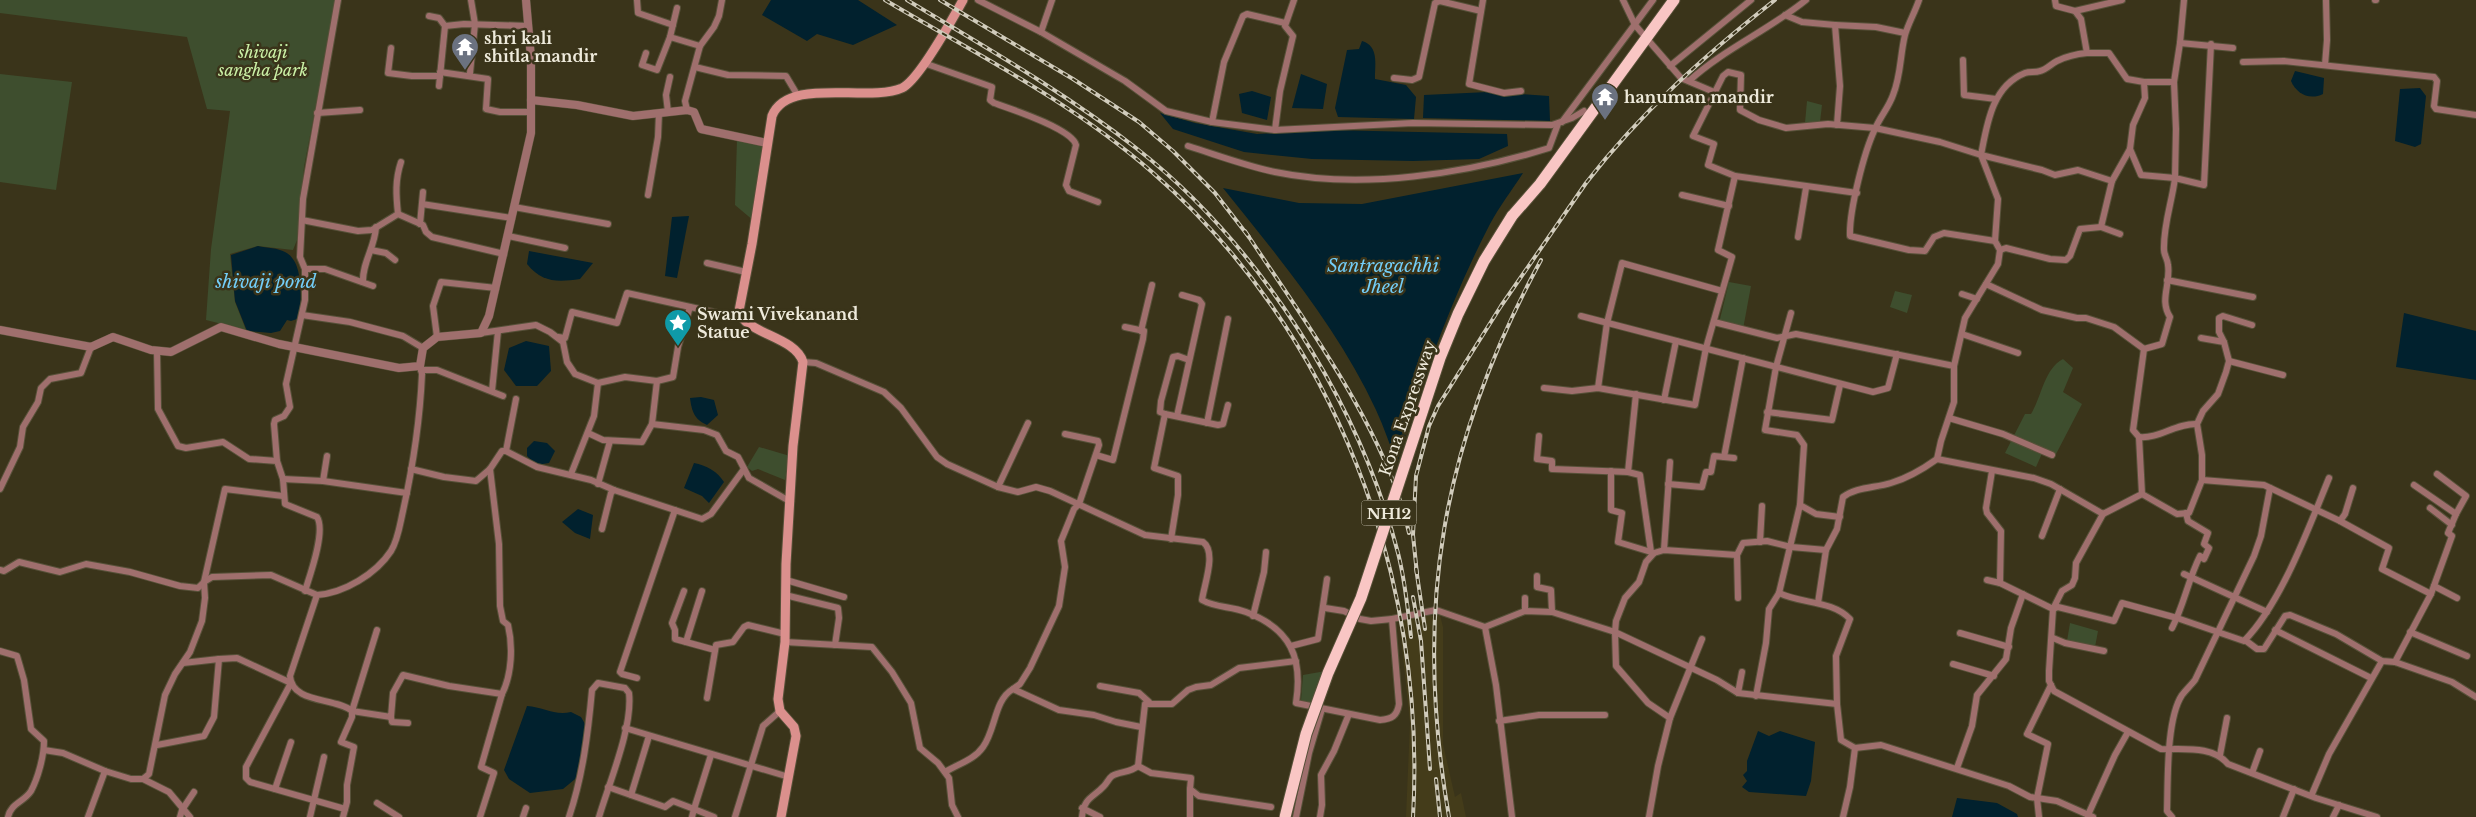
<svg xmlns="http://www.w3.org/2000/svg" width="2476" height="817" font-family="'Libre Baskerville',serif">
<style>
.built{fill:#443c1a}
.green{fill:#3e4e2e}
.water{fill:#01212e}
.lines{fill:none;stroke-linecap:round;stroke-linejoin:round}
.minor-casing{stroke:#575139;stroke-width:8}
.tertiary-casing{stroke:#575139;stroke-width:9}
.secondary-casing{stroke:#575139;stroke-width:11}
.trunk-casing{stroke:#575139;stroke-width:13}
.minor{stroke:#9f6f6d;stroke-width:6}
.tertiary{stroke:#9f6f6d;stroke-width:8}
.secondary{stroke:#db908d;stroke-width:9}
.trunk{stroke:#f9c6c4;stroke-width:11}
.rail-casing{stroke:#d1ccbc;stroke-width:4}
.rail{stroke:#3a341a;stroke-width:2;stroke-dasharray:5.5;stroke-linecap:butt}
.trunk-bridge-casing{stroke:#575139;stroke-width:13;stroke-linecap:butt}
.trunk-bridge{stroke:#f9c6c4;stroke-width:11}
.labels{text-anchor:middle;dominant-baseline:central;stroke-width:5;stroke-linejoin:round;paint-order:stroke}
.shield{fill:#3a341a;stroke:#b8b3a1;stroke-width:1}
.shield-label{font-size:15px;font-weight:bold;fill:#eeeadb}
.poi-label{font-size:16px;font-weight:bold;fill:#eeeadb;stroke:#3a341a;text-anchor:start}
.park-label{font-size:16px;font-style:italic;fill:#ccf2a7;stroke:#3a341a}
.street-label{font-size:16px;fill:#eeeadb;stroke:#3a341a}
.water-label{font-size:18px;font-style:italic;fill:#73cef8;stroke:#3a341a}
</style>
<rect width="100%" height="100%" fill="#3a341a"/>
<path class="built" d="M1440,615L1443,627V744L1455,797L1461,793L1466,817H1406L1410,723L1399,618Z"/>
<g class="green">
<path d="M0,0H336L304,167L297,240L293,250L258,246L230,254L235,302L246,330L206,320L211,249L230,111L207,109L187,37L0,13Z"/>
<path d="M0,74L72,82L56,190L0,182Z"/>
<path d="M1807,101L1822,105L1820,122L1805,123Z"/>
<path d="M737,139L765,145L754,221L735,205Z"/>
<path d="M1729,282L1751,286L1743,329L1719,323Z"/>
<path d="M1895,291L1912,295L1907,313L1890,307Z"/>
<path d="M2063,359L2073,368L2063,392L2082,404L2055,456L2044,449L2036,467L2005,453L2025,414H2031C2042,396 2044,369 2063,359Z"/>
<path d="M759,447L790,456L785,480L758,469L752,471L747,467Z"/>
<path d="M2070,623L2098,631L2095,647L2067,641Z"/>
<path d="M1320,672L1327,673L1315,705L1301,700L1303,675Z"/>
</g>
<g class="water">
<path d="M771,0H858L897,25L853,45L817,34L807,41L762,15Z"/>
<path d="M1362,41C1379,46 1375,64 1375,79L1406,85L1416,97L1414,119L1338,117L1335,108L1347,50L1359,49Z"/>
<path d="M2295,71L2324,78L2323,94C2309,101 2296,93 2291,81Z"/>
<path d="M1301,74L1327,84L1323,109L1292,108Z"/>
<path d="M2420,88L2426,96L2421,144L2415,147L2395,141L2400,89Z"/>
<path d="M1252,91L1271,97L1267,120L1242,113L1239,94Z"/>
<path d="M1488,92L1549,96L1550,121L1423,118L1424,95Z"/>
<path d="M1160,113L1195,123L1257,134L1328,130L1507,134L1508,146L1479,159L1413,161L1312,159L1244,152L1173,129Z"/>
<path d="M1523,173C1512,190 1499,207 1490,224C1450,301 1422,381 1397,463C1390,446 1384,427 1376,410C1338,328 1279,258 1223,188L1299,203L1362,204Z"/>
<path d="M689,216L677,278L665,276L672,217Z"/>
<path d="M258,246C267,248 278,248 285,252C305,262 300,300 300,318L291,321L287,320L280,331L271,333L247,331L235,301L231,255Z"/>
<path d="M529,251L593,263L580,279C558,282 542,283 527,264Z"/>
<path d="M2404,313L2476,331V380L2396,367Z"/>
<path d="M526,341L549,346L551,371L537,386H516L504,370L509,348Z"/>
<path d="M701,397L714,400L718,415L707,425C694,419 692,412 690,398Z"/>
<path d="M534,441L547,443L555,451L549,463L536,465L527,456V448Z"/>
<path d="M694,463C706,465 718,472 724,482L709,503L702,496L684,488Z"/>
<path d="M578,509L593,515L590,539L575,533L562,522Z"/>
<path d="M527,706C543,707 555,716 571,712L581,717L585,724L580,775L563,789L530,793L509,779L504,770Z"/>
<path d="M1758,731L1769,736L1780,731L1815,742L1811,781L1806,796L1749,792L1742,787L1747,781L1743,775L1747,771V761Z"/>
<path d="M1957,798L1997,803L2017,814L2018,817H1952Z"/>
</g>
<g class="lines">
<defs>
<g id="minor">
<path d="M637,0L638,13L673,25"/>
<path d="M978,0L1041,32L1125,81L1166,111L1212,122L1275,130L1413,123L1552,125L1572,118L1584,111"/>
<path d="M1483,0L1469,84L1504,93L1521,91"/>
<path d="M1623,0L1635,25L1681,78L1714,92"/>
<path d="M1919,0C1915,12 1908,24 1905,35C1900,55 1901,76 1893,95C1889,107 1880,117 1875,129C1864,152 1849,211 1850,236L1909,250L1925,251L1934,237L1944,233L1995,241"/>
<path d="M2184,0L2180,43L2174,82L2176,129L2175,178L2204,185L2211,44"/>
<path d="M2375,0H2376"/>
<path d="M2075,11L2122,0"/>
<path d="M1785,15L1802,22L1835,25"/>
<path d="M429,16L439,18L445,26"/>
<path d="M1041,32L1052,0"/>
<path d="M670,37L677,8"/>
<path d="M2180,43L2233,48"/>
<path d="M391,48L388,73L412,76H440L445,26L464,24L528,26"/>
<path d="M646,53L642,65L657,70L670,37L700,46"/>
<path d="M1963,60L1964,95L1996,99"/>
<path d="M2243,62L2284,61L2434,77L2437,81L2434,106L2436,109L2476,115"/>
<path d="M924,63L992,87L990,100L994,103C1011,109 1072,129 1076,145L1066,185L1069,191L1098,202"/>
<path d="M2325,65L2327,40L2326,0"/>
<path d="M1670,66L1751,0"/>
<path d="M695,67L728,75L786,76L798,96"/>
<path d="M440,72L488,79L486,109L500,112H531"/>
<path d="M470,73L475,24L471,0"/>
<path d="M1394,78L1412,80L1419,77L1435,3L1440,1L1481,11"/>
<path d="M1689,81C1724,49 1769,30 1806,0"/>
<path d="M2144,82H2174"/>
<path d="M439,86L440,76"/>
<path d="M687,110L685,101L700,46L714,27L719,16L722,0"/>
<path d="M668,112L666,95L670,77"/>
<path d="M317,113L360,110"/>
<path d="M1212,122L1224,62L1243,16L1247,14L1285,23"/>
<path d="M1562,122L1653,0"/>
<path d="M1837,125L1840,86L1835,25L1876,27L1905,33"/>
<path d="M1275,130L1280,91L1293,36L1285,26L1294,0"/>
<path d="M1188,146C1217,155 1246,166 1275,172C1362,190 1465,174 1549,148L1558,124"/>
<path d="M2130,149L2141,175L2175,178C2172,202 2163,226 2164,250C2164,255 2168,260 2168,265C2171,284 2159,300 2170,317L2162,344L2144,349L2133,430L2139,437"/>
<path d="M1981,155L2042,170L2055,175L2078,170L2112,181"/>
<path d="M1857,193L1735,176L1708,165L1714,144L1693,136L1723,76L1728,72L1741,75L1740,110L1759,120L1786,128L1828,124L1875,128L1940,142L1981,155C1987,124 1992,86 2025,73C2030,71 2035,73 2040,71C2046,70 2051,64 2057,61C2067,56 2076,54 2087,53L2081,19L2075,11L2056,6L2055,0"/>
<path d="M648,195L658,137L659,113"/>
<path d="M1682,195L1729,206"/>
<path d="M422,204L512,218"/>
<path d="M514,207L608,224"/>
<path d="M398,214C396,195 395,180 401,162"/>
<path d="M302,220L358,231L372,230L398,214L423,225L426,232L432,237L504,254"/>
<path d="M420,224L423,192"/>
<path d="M2101,227L2120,234"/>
<path d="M508,236L565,248"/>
<path d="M1798,237L1806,188"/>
<path d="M371,250L386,253L395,260"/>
<path d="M2000,250L2006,248L2050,259L2066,260L2070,256L2080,229L2101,227L2112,181L2130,149L2133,125L2145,98L2144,82L2127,79L2109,53H2087"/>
<path d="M707,263L746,272"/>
<path d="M305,269H325L373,286"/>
<path d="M2167,280L2253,297"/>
<path d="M363,282C362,263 375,247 376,227"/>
<path d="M1986,284L2042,310L2077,318H2086L2114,327L2144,349"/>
<path d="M1962,294L1977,299"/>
<path d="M302,315L350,322L403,336L423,348"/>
<path d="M1581,316L1873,392L1888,388L1897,354"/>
<path d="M1714,322L1777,338L1796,334L1954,366"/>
<path d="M1141,331L1152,285"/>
<path d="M481,333L536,325L550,332L563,342L567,362L575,374L598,383L625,377L657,381L673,377L678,347L690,307"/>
<path d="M1962,334L2018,353"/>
<path d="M437,337L433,306L441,282L496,288"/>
<path d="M558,337L565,338L572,312L617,323L627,293L722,314L739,315"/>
<path d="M2224,342L2219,332V318L2223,316L2252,325"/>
<path d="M157,351L158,409L178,446L186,448L223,442L249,459L277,461L283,479L285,504L317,517C326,531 310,575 305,591"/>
<path d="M2229,361L2283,375"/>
<path d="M803,362L816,363L884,392L901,408L937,457L947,464L998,487L1018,492L1036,487L1050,491L1145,535L1203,542C1217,552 1204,585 1202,600C1216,608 1231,606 1246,612C1291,629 1303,658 1296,703L1380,720C1392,719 1397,716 1399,704L1392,619L1436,610L1485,627L1496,685L1512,817"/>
<path d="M421,370H437L503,396"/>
<path d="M1544,388L1572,391L1598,388L1695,405L1706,348L1732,257L1718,250L1735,176"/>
<path d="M1598,388L1607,323L1622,263L1722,291"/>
<path d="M492,391L498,331"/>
<path d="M1636,394L1628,472L1640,475L1651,552L1654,553"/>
<path d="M1664,400L1676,341"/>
<path d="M1767,412L1832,420L1840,385"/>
<path d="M1165,414L1160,412L1161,401L1173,357L1178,356L1189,360"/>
<path d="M1177,416L1202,304L1199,300L1182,295"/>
<path d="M1949,418L2003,434L2052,455"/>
<path d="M1207,423L1228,319"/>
<path d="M652,424L704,430L717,435L726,451L738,457L749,478L791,502"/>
<path d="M588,433L603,440L642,442L652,424L657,381"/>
<path d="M1539,436L1537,459L1552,461V469L1628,472"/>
<path d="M506,451L516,399"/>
<path d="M1096,455L1113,460L1143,339L1144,331L1125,327"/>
<path d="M1724,457L1743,358"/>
<path d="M1937,459L2034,478L2051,484L2103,514L2142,494L2139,437C2159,439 2176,423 2197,424"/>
<path d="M277,461L274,424L275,420L284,416L290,407L286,384L305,300V269L300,257L303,199L338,0"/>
<path d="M411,469L444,477L476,481L490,469L502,451H506L537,467L591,480L614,490"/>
<path d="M1611,471V510L1622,513L1618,542L1651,552"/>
<path d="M1992,471L1986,508L1987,513L2001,531L2000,583"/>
<path d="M571,474L594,416L598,383"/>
<path d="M2437,474L2466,496L2456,514"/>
<path d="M283,479L323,481L407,493"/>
<path d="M2202,480L2264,485L2340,521L2345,514L2353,488"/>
<path d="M323,481L327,456"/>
<path d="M598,484L610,441"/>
<path d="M1668,484L1702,487L1706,472H1711L1714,456L1734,458"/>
<path d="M998,487L1028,423"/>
<path d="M0,489L20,447L23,427L38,402L41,388L50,379L81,373L91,347"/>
<path d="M2142,494L2177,514L2189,513L2202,480V455L2197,424L2203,411L2218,394L2226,372L2229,361L2224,342L2201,338"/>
<path d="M1800,505L1816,514L1840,517"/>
<path d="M2430,508L2452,525"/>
<path d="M2103,514L2076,563L2075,578L2072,585L2062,591L2053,609L2049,671V681L2054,691L2161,749C2183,750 2212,745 2228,764L2316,798L2377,817"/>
<path d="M2340,521L2389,548L2382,569L2431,594"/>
<path d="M602,529L611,493L614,490L702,519L711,514L744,469"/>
<path d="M2042,536L2060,489"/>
<path d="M1171,539L1178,495V476L1154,468L1165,414L1218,425L1223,424L1228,405"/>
<path d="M1760,542L1762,506"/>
<path d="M1664,550L1670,462"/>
<path d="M1737,555L1738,598"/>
<path d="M0,570L4,571L19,562L60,572L86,564L130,572L180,586L198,588L204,582L225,489L283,496"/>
<path d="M2184,574L2267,612"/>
<path d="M1537,576V587L1551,590L1552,612"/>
<path d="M786,580L844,597"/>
<path d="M1987,580L2000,583L2053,609L2058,607L2114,621L2122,603L2177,618L2244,641C2281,604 2309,527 2329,478"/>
<path d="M2434,586L2457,598"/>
<path d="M684,591L672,623L675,630V639L715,650"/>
<path d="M1779,593C1801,604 1832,600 1850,619L1836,656L1837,704L1841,740L1855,748L1881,745L2009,786L2030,797L2057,801L2093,817"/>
<path d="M785,595L838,608L839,618L835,645"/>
<path d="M1525,598V611"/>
<path d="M1818,603L1826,550"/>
<path d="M1325,608L1344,611L1360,619L1371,621L1392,619"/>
<path d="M1253,616L1264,572L1266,552"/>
<path d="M1485,627L1525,611L1552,612L1615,632L1717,680L1738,693L1837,704"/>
<path d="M2172,628C2184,605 2188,580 2200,556L2204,559L2209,548L2204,544L2208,533L2188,521L2186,513"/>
<path d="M377,630L352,711L391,717L393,693L403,675L449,686L502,694"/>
<path d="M2275,630L2371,678"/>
<path d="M2410,632L2467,656"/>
<path d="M1960,633L2009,647"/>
<path d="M2053,638L2065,643L2104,651"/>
<path d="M2245,640L2257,649H2264L2285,616L2290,615L2336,634L2382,661L2395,662L2452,682L2476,697"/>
<path d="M686,642L702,591"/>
<path d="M785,642L872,647L892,672L911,703L920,748L938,763L949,778L952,805L958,817"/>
<path d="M1291,646L1318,639L1327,579"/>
<path d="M0,651L17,656L24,680L31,729L44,741C44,756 38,778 31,791C24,802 11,803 8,817"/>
<path d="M219,659L237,658L291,683L246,767V778L250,782L345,809"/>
<path d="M2395,662L2431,594L2452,536L2448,533L2456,514L2414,485"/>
<path d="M1953,664L1994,676"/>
<path d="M637,678L622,674L620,672L675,510"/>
<path d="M1100,686L1139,693L1149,702"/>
<path d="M1013,689L1020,684L1030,668L1059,606L1065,567L1061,541L1074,509L1079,504L1099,445L1098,441L1065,434"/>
<path d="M1738,693L1742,672"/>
<path d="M1756,696L1766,643L1769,609L1779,593L1800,505L1804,445L1797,435L1765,430L1776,367L1791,313"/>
<path d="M707,698L716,645L733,642L744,627L748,625L785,634"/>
<path d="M391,717L392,722L408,723"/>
<path d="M1670,718L1648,703L1616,666L1615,632L1616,621L1625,598L1639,582L1646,562L1654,553L1664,550L1737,555L1743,543L1767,541L1791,547L1826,550L1837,529L1843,497C1856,487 1875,488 1891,483C1908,478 1923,469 1937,459L1941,441L1954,402V366L1965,318L1998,264L2000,250L1995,241L1998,199L1981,155"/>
<path d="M1499,721L1539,715H1605"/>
<path d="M625,728L789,777"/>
<path d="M157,745L204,736L214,717L219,659L183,663"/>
<path d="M44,750L63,753L105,771L88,817"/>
<path d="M2220,755L2227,718"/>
<path d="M1138,766L1151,773L1191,778L1190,789L1199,796L1271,807"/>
<path d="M1957,768L1972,726L1977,695L2006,659L2011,628L2023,594"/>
<path d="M105,771L131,779H143L149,774L165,695L175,674L190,652L202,621L205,598L204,582L212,577L271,575L317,595"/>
<path d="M945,772C958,764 974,760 983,747C996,729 994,700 1013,689L1059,710L1094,715L1116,722L1141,727"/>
<path d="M2252,773L2260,751"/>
<path d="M143,779L169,792L190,817"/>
<path d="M608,787L665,807L673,801L694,809L711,755"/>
<path d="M275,789L291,742"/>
<path d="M1190,789V817"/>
<path d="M2312,794L2329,754L2382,661"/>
<path d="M631,795L649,736"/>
<path d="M377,803L399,817"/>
<path d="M1082,808L1100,817"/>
<path d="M2088,815L2115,755L2128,732"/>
<path d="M180,817L182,810L194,792"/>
<path d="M310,817L324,757"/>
<path d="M343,817L347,802V785L354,747L341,742L352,717V711C335,697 292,704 290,676L317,595C344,593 376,574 391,551C398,540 400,524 403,511C413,466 420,420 422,374L420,366"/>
<path d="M480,817L494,773L481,767L502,694C512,674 513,646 508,625L503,621L500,606L499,544L490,469"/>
<path d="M523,817L526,808"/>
<path d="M569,817C583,775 588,734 592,690L598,683L625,688L629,693C633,727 609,783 599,817"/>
<path d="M692,817L694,809L714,817"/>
<path d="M735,817L763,726L780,711"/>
<path d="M1082,817C1084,797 1093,798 1104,786C1107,783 1109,778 1112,776C1120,771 1130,773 1138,766L1145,704H1172L1188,690L1196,687L1211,685L1239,668L1296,661"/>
<path d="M1296,817L1309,753L1322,709"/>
<path d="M1320,817L1322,805L1321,775L1334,751L1349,714"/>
<path d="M1649,817L1658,766L1670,718L1702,639"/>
<path d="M1843,817L1850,787L1855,748"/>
<path d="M2039,817L2037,798L2048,744L2027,734L2051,685"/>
<path d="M2172,817L2167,811C2168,782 2166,719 2182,695C2186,690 2191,685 2195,680L2254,556L2261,536L2270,488"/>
<path d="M2283,817L2294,789"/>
<path d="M2333,817L2339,805"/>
</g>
<g id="tertiary">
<path d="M531,100L577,105L633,116L687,110L694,112L701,129L767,143"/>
<path d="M0,330L91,347L113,337L151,350L171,352L221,327L279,344L399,368L420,366L423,348L437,337L481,333L489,316L531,133V58L526,0"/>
</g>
<path id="secondary" d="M781,817L796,736L794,727L780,711L778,699L785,642L786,564L793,446L803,362C795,336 745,334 739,311L752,244L772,116C788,76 868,103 902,88C919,80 953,18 963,0"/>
<path id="trunk" d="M1512,216L1540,184L1674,0"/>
</defs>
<use href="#minor" class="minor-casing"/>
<use href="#tertiary" class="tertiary-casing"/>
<use href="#secondary" class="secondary-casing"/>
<use href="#trunk" class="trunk-casing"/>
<use href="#minor" class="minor"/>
<use href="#tertiary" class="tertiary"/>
<use href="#secondary" class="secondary"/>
<use href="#trunk" class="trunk"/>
<defs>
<g id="rail">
<path d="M885,0C976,54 1072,102 1152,172C1335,331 1427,577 1413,817"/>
<path d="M907,0C985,47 1064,92 1136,148C1259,244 1359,402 1398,553C1405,580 1408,609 1411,637"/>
<path d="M940,0L1073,79L1139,122L1173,151L1215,193L1249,237"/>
<path d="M1245,231C1303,319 1387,431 1409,533"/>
<path d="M1416,568L1425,629"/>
<path d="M1417,574L1413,535L1416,476L1429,426L1438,406L1501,306L1586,183C1641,112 1705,55 1775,0"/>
<path d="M1413,597L1421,641L1430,769"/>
<path d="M1436,779L1440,817"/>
<path d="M1449,817C1413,611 1441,444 1541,260"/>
</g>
</defs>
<use href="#rail" class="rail-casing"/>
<use href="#rail" class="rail"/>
<defs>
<path id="trunk-bridge" d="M1285,817L1306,734L1328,673L1361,598L1440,358L1458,314L1484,261L1512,216"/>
</defs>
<use href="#trunk-bridge" class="trunk-bridge-casing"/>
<use href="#trunk-bridge" class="trunk-bridge"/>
</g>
<defs>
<symbol id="temple-pin" viewBox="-11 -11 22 30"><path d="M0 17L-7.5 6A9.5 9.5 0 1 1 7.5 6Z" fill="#6b7280" stroke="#3a341a"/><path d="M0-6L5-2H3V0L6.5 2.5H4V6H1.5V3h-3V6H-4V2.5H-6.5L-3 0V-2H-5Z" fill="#fff"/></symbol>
<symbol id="sight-pin" viewBox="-11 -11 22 30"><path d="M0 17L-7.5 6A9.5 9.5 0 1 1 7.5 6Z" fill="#0f9aa8" stroke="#3a341a"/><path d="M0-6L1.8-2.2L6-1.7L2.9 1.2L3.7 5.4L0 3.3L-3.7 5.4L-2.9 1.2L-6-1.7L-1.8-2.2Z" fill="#fff"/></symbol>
</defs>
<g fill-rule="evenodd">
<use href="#temple-pin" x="449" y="31" width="32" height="43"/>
<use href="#temple-pin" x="1589" y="81" width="32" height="43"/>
<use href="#sight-pin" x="662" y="307" width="32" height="43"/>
</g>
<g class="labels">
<rect class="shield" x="1361.5" y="500.5" width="55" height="25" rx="4"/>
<g class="shield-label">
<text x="1389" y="513">NH12</text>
</g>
<g class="poi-label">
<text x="484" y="38">shri kali<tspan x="484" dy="18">shitla mandir</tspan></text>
<text x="1624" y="97">hanuman mandir</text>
<text x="697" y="314">Swami Vivekanand<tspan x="697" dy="18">Statue</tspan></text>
</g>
<g class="park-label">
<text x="263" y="52">shivaji<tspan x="263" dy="18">sangha park</tspan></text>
</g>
<g class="street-label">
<text transform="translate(1407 408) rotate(-71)">Kona Expressway</text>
</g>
<g class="water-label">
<text x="1383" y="266">Santragachhi<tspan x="1383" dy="21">Jheel</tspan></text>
<text x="266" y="282">shivaji pond</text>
</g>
</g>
</svg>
